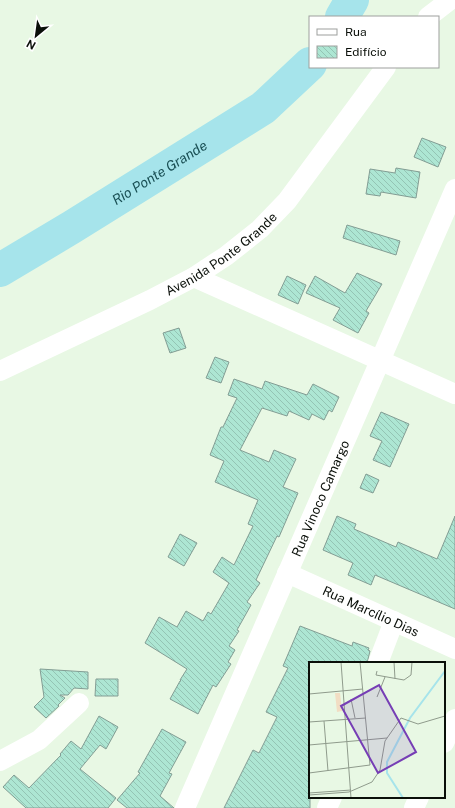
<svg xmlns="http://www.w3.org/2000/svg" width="455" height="808" font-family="'Public Sans',sans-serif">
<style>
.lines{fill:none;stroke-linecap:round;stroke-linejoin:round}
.river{stroke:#a6e4eb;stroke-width:34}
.building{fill:url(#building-back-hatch);stroke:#839d94}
.minor{stroke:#fff;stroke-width:20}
.labels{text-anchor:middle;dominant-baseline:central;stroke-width:3;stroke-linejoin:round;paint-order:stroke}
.street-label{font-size:13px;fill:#0a0f09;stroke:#fff}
.water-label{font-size:14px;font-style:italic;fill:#194f54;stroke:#fff}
.inset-river{fill:none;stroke:#a6e4eb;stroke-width:2}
.inset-road{fill:none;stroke:#8f9b8c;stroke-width:1}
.view{fill:#763eb5;fill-opacity:0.15;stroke:#763eb5;stroke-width:2}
.inset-edge{fill:none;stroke:#0a0f09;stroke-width:2}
</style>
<defs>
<pattern id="building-back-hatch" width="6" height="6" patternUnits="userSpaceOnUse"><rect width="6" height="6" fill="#ade6d3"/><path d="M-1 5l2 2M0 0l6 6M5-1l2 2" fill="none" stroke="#94c4b4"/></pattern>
</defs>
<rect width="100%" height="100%" fill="#e8f8e4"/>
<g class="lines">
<g class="river">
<path d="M342,17L352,0"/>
<path id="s1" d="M0,270L72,227L263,108L310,64"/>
</g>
</g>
<g class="building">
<path d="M422,138L446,147L438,167L414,157Z"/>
<path d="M396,168L420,172L416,198L381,192L380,196L366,194L370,169L395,173Z"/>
<path d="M347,225L400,241L396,255L343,238Z"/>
<path d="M357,273L382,284L366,311L369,313L358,333L333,320L340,308L306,293L315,276L345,293Z"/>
<path d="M287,276L306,285L298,304L278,295Z"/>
<path d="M179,328L186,348L170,353L163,333Z"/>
<path d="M215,357L229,362L221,383L206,378Z"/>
<path d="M234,379L262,389L265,381L307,395L313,384L339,397L332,412L329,410L324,420L312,414L309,420L289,411L287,416L262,408L240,450L269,462L274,450L296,459L283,487L298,493L279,537L277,536L256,580L260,583L247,602L251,605L237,630L239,631L229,646L235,650L228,662L231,664L216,687L213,685L198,714L170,699L180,681H181L180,680L187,669L145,643L159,617L177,627L186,611L203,621L208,612L211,614L229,583L213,572L222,557L234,565L253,526L248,524L258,500L215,482L224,461L210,455L221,427H223L237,398L228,395Z"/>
<path d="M381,412L409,424L390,467L373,460L382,441L370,436Z"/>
<path d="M366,474L379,480L373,493L360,488Z"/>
<path d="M337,516L356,524L354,529L396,547L398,542L437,559L455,516V609L375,575L371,585L348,575L353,563L323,550Z"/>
<path d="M180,534L197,543L184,566L168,557Z"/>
<path d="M300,626L352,646L353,642L369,648L368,650L370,651L367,663H310V808H224L253,750L259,753L277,717L266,712L288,668L283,666Z"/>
<path d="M40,669L88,672V689L74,688L68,695H60L65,698L58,705L59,706L46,718L34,707L44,697Z"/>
<path d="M96,679H118V696H95Z"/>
<path d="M99,716L118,727L106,749L100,745L80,769L116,798L108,808H26L3,787L14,775L29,788L61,755L60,754L71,741L81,749Z"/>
<path d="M162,729L186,742L169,773L172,774L160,796L174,808H127L117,800L140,773L138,772Z"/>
</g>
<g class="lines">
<g class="minor">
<path d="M428,17L450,0"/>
<path d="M194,277L455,394"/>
<path id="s2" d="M0,371L150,300L194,277L226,256L260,229L287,201L386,67"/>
<path id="s3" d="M287,573L455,649"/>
<path d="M378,663L394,621"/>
<path d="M444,743L455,719"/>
<path d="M0,761L39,740L79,703"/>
<path id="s4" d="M185,808L455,189"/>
<path d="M327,808L332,797"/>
<path d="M414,808L419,797"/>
</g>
</g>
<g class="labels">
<g class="street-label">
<text stroke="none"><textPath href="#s2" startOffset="251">Avenida Ponte Grande</textPath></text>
<text stroke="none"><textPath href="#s4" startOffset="338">Rua Vinoco Camargo</textPath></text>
<text stroke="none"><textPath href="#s3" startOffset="92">Rua Marcílio Dias</textPath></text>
</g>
<g class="water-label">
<text stroke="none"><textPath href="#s1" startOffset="187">Rio Ponte Grande</textPath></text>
</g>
</g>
<g transform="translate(309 662)">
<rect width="136" height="136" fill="#e8f8e4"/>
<path d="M26,31H31L33,49L28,50Z" fill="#f1ddc3"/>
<path class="inset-river" d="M94,136L78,111V100L101,56L136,9"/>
<path class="inset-road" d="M32,0L42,136M85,0L86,17M68,9L67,13L95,18L102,13L103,0M0,32L54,27M68,35L76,15M42,37L46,56M15,59L19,109M0,60L57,56M0,83L78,76M0,111L61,103L51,0M0,131L42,128M1,136L0,133L40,130L63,120L71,108L76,79L92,56L109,62L136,54"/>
<path class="view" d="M70,23L107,90L69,111L32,44Z"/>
<rect width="136" height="136" class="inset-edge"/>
</g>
<rect x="309" y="16" width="130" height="52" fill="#ffffff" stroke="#9d9f9d"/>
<rect x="317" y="29" width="20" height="6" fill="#ffffff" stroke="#9d9f9d"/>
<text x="345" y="36" font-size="12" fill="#0a0f09">Rua</text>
<rect x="317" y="46" width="20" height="12" fill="url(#building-back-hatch)" stroke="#9d9f9d"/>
<text x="345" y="56" font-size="12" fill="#0a0f09">Edifício</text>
<g transform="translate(36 36) rotate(209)" stroke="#ffffff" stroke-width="3" paint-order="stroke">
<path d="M0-3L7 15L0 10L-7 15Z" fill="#0a0f09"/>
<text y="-6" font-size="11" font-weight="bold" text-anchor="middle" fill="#0a0f09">N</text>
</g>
</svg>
